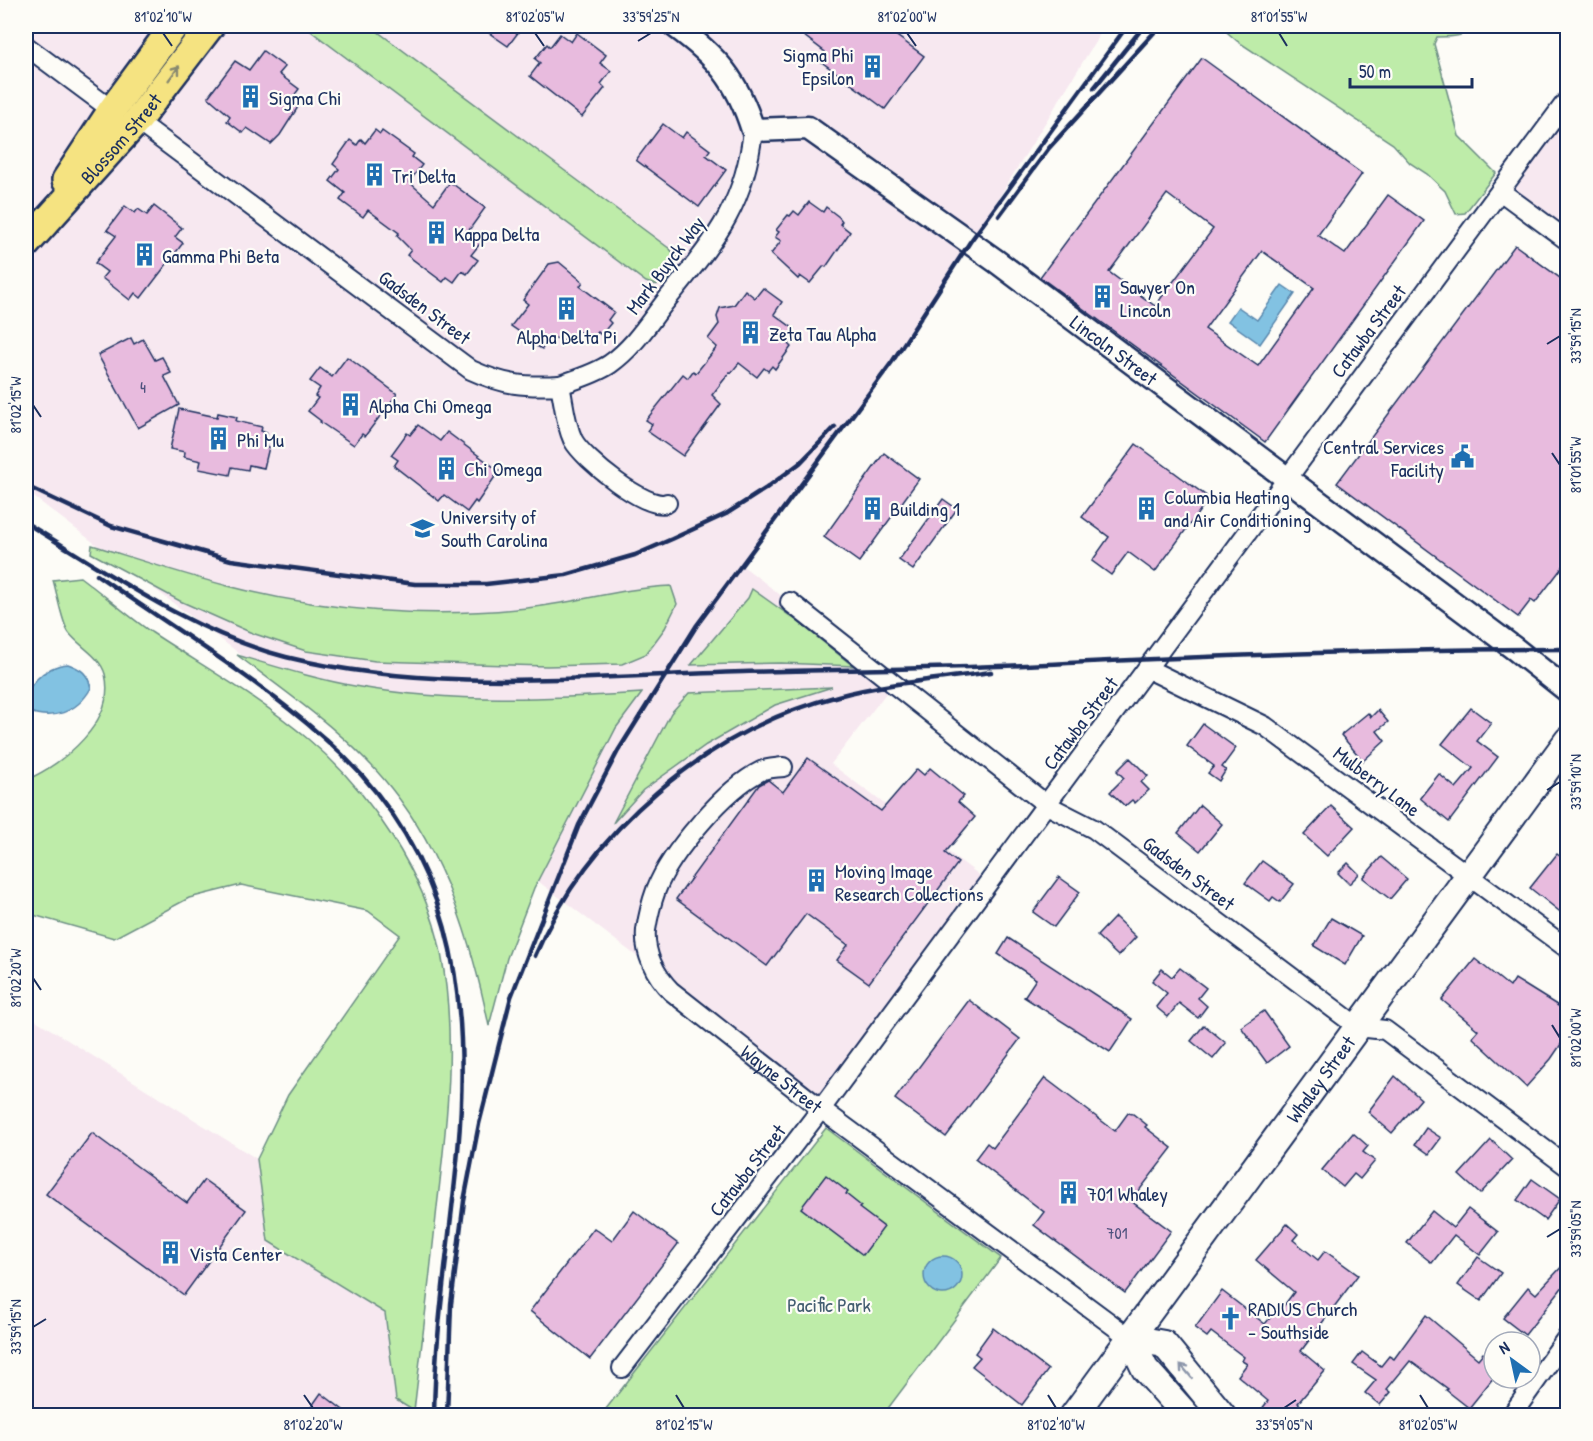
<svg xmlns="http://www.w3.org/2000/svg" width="1593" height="1441" font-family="'Patrick Hand',sans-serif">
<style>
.built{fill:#f7e8f0}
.green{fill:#beeca9;stroke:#6c8e84;stroke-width:1.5}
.water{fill:#82c2e2;stroke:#5987ad;stroke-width:1.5}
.building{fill:#e8bbde;stroke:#1b2f5e;stroke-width:1.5;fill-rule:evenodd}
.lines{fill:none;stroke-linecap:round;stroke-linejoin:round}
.minor-casing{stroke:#1b2f5e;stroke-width:22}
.tertiary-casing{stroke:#1b2f5e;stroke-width:27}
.secondary-casing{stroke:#1b2f5e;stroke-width:30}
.primary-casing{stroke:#1b2f5e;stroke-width:32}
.minor{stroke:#fdfcf7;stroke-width:18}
.tertiary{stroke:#fdfcf7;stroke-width:22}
.secondary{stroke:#fdfcf7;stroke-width:26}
.primary{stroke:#f5e381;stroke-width:27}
.rail{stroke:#1b2f5e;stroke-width:4.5}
.oneway{stroke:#888970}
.oneway2{stroke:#8c96aa}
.ticks{fill:none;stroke:#1b2f5e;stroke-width:2}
.labels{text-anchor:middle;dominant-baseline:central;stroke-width:4.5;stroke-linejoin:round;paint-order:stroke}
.number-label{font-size:16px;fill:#4e527e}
.poi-label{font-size:20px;fill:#1b2f5e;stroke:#fdfcf7;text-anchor:start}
.street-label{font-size:20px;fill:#1b2f5e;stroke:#fdfcf7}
.park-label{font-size:20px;fill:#445e71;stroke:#fdfcf7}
.neatline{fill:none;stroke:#1b2f5e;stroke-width:2}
.ticks-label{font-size:15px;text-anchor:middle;fill:#1b2f5e}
</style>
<rect width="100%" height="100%" fill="#fdfcf7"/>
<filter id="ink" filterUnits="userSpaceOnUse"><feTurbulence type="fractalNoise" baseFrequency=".0167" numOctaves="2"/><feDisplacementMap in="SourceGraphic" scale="12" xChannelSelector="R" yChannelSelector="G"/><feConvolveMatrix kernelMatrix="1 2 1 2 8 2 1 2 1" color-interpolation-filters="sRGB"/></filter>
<g filter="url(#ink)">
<g class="built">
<path d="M26,26H1105L967,249L873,391L743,566L894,683L831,764L994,886L828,1102L26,491Z"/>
<path d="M1567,91V248L1492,192Z"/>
<path d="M26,1014L257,1159L268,1241L385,1313L396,1400L414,1411L415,1415H26Z"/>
</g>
<g class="green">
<path d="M304,26H370L670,249L677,258C677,276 665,290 646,282Z"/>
<path d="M1220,26H1472C1461,39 1453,36 1437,37L1434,44L1459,136L1496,173L1465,213L1456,214L1445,191L1427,174L1410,163L1393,144L1237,41Z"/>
<path d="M92,545C137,559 182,574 228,586C324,611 428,619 527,608C575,603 622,588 671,586L677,604L665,628L646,654L622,664L547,666L375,661L306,651L252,633L180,601L91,553Z"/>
<path d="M80,577C104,595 127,615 151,632C204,667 260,698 308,739C368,789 426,875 441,953C457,1037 447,1123 437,1207C430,1275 422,1343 414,1411L396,1400L385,1313L268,1241L257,1159L288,1095L400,935L368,911L241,885L189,898L114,938L26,913V780C63,764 117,721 105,674C100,656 80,647 69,633C62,624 57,593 53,580Z"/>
<path d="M752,589L797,621L853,666L781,663L691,665L748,598Z"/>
<path d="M237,655C277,667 318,680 360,687C453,703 549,699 642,693L616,728L534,888L507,958L489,1026C472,943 445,855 391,788C349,735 290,695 237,655Z"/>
<path d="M832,687L775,705L706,745L643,790L613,823L671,713L689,693Z"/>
<path d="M826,1128L1001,1258L883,1415L602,1414Z"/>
</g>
<g class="water">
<path d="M1282,285L1295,294L1260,344L1228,321L1238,307L1257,320Z"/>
<path d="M68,664C82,669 88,674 91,688C77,713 52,721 27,711C20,688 46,665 68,664Z"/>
<circle cx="943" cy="1275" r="19"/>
</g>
<g class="building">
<path d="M479,26H523L508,46Z"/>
<path d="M791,26H883L924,56L885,109L819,60L825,52Z"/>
<path d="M577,33L606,55L600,63L611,71L601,84L605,88L582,117L530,76L540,63L535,59L547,44L550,47L560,34L571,42Z"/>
<path d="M263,51L285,67L279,74L299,89L290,101L298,107L280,135L271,144L247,128L243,133L227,121L230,116L208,97L235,61L249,70Z"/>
<path d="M1202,58L1362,174L1318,235L1345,254L1388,195L1424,221L1265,442L1040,277ZM1167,194L1213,229L1155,306L1109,272ZM1262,251L1314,288L1258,366L1205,329Z"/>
<path d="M663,124L682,138L686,132L710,150L706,155L726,170L699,207L636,160Z"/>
<path d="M375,130L380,134L382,131L414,154L412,157L422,165L409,182L434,204L450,182L485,208L469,230L483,240L471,255L478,260L467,274L462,271L454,282L447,277L443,282L407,255L411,250L397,236L399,233L368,210L363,217L340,200L345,193L330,181L339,169L333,164L350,140L357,145L361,139L365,143Z"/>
<path d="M809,202L823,212L826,207L839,217L842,221L840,224L850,232L826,267L824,266L810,283L800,276L798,279L771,254L781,241L775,237L779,232L776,230L788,215L790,216L794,211L799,215Z"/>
<path d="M125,206L135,213L138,209L147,215L154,206L182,228L175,237L183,243L141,298L135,293L130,300L102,278L107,272L95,263L116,236L107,230Z"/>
<path d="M1515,245L1568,284V560L1535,603L1531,600L1518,617L1337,483Z"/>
<path d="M559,262L583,282L580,286L614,312L608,320L611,323L601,335L598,332L591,342L579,332L564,340L551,337L542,349L519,336L521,333L511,326L528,304L523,300L549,264Z"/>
<path d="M763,288L782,302L774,314L794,329L787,338L791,341L788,344L791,347L775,369L772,366L768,371L764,368L757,377L739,363L731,373L730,372L712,395L721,404L683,456L647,431L652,424L646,420L683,374L688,378L693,371L696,373L717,347L708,339L719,324L717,317L720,308L734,305L745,290L755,298Z"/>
<path d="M131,338L134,344L143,339L155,360L162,357L171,373L164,376L179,405L138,428L98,355Z"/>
<path d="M347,357L397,394L365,436L362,434L354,445L320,422L321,421L308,411L318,398L315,396L320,388L310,381L320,368L332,377Z"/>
<path d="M179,409L217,417L218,413L237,417L236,421L262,427L261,431L267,433L264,446L269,447L264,468L249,465L248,470L232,467L230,475L199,469L201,461L184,457L185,452L170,449Z"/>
<path d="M418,425L440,441L447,432L499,471L477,503L475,501L467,512L444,495L439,501L394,466L398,460L391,455L407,433L410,435Z"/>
<path d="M1136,444L1209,498L1155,572L1128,552L1111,575L1092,561L1109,537L1082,517Z"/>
<path d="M884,453L919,479L859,562L824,537Z"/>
<path d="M943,499L957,509L913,570L899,560Z"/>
<path d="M1471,708L1491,723L1477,741L1498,757L1449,822L1420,798L1439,774L1456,788L1473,768L1442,744Z"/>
<path d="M1378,710L1388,722L1377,731L1385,741L1363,761L1341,735L1368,713L1371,717Z"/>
<path d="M1203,724L1236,748L1222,767L1226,770L1219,781L1208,773L1214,766L1187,746Z"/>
<path d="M808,758L881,811L917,769L924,775L930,768L964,796L958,802L975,817L945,853L958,863L869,983L837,960L848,945L806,914L767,966L676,899L759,785L768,780L783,792Z"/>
<path d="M1130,758L1148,776L1141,782L1149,790L1135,803L1132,800L1125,806L1110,792L1124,778L1117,771Z"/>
<path d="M1200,805L1222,824L1200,851L1178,833Z"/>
<path d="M1331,806L1354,827L1327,856L1304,835Z"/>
<path d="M1557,854L1568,862V918L1530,888Z"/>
<path d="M1381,857L1407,879L1390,899L1363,878Z"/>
<path d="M1262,861L1294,884L1280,902L1273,897L1270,901L1245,883Z"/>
<path d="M1348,863L1359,874L1349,884L1338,873Z"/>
<path d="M1059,877L1080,892L1054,927L1033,912Z"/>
<path d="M1115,917L1136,937L1118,956L1097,936Z"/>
<path d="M1331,918L1362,936L1345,965L1314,946Z"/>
<path d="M1008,938L1132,1019L1110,1052L1024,997L1036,979L998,954Z"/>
<path d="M1475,959L1510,987L1515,979L1568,1012V1034L1551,1059L1526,1087L1472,1037L1478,1030L1442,1000Z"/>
<path d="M1180,968L1206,988L1198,998L1207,1006L1198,1018L1179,1003L1168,1017L1156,1007L1167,993L1152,981L1162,969L1172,977Z"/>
<path d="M969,1000L1020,1039L946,1137L895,1099Z"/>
<path d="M1264,1011L1289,1046L1267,1063L1241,1027Z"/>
<path d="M1204,1025L1226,1043L1213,1059L1191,1041Z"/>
<path d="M1395,1076L1421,1099L1392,1133L1368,1112Z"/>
<path d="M1045,1078L1115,1131L1128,1113L1133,1114L1147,1125L1145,1127L1172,1148L1131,1201L1171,1231L1125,1293L1034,1225L1044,1212L975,1159L987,1143L993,1148Z"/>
<path d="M1426,1128L1441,1138L1429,1154L1415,1144Z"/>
<path d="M92,1133L187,1203L204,1180L246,1210L184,1295L46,1194Z"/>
<path d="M1353,1133L1368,1146L1363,1152L1375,1161L1360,1179L1354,1174L1343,1187L1322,1170Z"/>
<path d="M1491,1140L1512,1160L1480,1194L1459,1175Z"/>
<path d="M826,1175L848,1192L846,1194L861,1206L859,1208L884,1227L863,1255L801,1208Z"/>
<path d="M1532,1179L1560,1199L1545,1220L1517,1200Z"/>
<path d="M1468,1209L1498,1232L1480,1255L1454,1235L1432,1263L1407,1243L1432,1211L1453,1228Z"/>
<path d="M634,1211L678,1244L590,1359L530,1311L594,1228L612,1241Z"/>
<path d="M1287,1224L1298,1234L1293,1240L1318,1260L1325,1251L1358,1275L1301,1351L1325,1371L1298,1403L1313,1416H1268L1261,1410L1268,1401L1238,1376L1247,1364L1242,1361L1244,1357L1211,1332L1207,1337L1195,1328L1222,1291L1265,1324L1274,1313L1277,1315L1294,1292L1256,1260Z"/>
<path d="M1478,1257L1501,1273L1481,1301L1458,1285Z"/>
<path d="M1568,1260V1280L1525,1335L1503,1318L1528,1287L1536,1294Z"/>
<path d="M1426,1315L1478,1359L1483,1353L1494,1362V1377L1469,1408L1446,1390L1448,1389L1410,1361L1387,1389L1391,1392L1380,1405L1365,1393L1376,1380L1353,1364L1362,1352L1381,1366L1389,1356L1394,1359Z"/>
<path d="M993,1328L1048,1370L1022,1405L972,1366L980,1357L975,1353Z"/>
<path d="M321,1393L351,1416H305Z"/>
</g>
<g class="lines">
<defs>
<g id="minor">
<path d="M26,46L112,110"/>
<path d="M137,121L471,370C504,385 524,387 560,385C564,403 565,423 573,440C583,459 647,511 667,503"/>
<path d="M1500,191L1568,241"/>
<path d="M560,385C577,379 595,374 610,364C633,348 648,324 665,302C712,243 745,208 753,130"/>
<path d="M790,602L1047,805L1094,829L1358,1027L1385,1030L1568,1167"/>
<path d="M1148,669L1265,726L1568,949"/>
<path id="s1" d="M783,767C776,768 767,768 761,771C726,788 670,853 656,890C652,901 648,917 646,930C644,953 655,975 671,991L821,1109L1130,1338"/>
<path d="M622,1368L821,1109L1568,99"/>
<path d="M1511,1416L1568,1336"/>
</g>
<g id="tertiary">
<path id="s2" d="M675,26C717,57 737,79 753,130L808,128L996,261L1515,649L1568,691"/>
</g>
<g id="secondary">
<path d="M1130,1338L1164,1344L1223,1416"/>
<path d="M1130,1338L1145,1369L1187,1416"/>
<path id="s3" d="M1073,1416L1568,740"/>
</g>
<g id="primary">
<path d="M66,180L112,110L174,26"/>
<path id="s4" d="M26,244L137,121L210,26"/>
</g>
</defs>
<use href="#minor" class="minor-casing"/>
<use href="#tertiary" class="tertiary-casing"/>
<use href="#secondary" class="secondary-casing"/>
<use href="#primary" class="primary-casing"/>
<use href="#minor" class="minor"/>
<use href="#tertiary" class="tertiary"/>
<use href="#secondary" class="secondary"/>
<use href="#primary" class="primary"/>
<g class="rail">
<path d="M1094,88L1144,26"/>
<path d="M999,216L1049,148L1160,26"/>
<path d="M26,486L111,526L231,560L415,584H486L566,575L635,555L672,539L726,514L765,489L800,463L835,427"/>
<path d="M26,523C107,572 192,633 286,657C435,694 591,676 743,672C852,669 960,669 1068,663C1234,655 1401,649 1568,649"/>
<path d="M97,575C173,628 255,677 325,739C452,850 472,991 458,1151C450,1239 435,1326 434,1416"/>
<path d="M535,956C588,831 707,730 838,696C887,683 940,679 991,672"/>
<path d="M447,1416L451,1304L464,1201L479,1124L511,997L579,825L618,751L697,625L892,362L970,242L1127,26"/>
</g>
</g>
<defs><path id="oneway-shaft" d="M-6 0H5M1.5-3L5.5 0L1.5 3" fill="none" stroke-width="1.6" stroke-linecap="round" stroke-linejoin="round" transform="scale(1.5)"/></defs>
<use class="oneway" href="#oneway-shaft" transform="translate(174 73) rotate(-53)"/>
<use class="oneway2" href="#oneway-shaft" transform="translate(1186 1371) rotate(-130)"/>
</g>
<path class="ticks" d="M163,33L172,46M535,33L544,46M907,33L916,46M1279,33L1287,46M638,41L651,33M1547,344L1560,336M33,405L41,417M1552,453L1560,465M1547,790L1560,782M33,978L41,990M1552,1025L1560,1038M1547,1237L1560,1229M33,1327L46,1319M304,1395L313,1408M676,1395L684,1408M1048,1395L1056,1408M1420,1395L1428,1408M1284,1408L1296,1400"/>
<defs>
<symbol id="building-bare" viewBox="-9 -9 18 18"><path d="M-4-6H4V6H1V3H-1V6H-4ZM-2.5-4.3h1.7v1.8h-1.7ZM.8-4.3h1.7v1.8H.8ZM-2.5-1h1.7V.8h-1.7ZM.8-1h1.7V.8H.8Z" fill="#1f6fb2" stroke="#fdfcf7" stroke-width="2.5" paint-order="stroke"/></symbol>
<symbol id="civic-bare" viewBox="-9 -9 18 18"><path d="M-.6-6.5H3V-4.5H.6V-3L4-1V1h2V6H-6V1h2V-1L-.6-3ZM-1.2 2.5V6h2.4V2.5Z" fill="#1f6fb2" stroke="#fdfcf7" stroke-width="2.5" paint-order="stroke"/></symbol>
<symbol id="university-bare" viewBox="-9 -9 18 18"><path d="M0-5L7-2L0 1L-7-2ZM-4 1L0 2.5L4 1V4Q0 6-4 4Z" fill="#1f6fb2" stroke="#fdfcf7" stroke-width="2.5" paint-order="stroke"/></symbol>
<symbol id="church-bare" viewBox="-9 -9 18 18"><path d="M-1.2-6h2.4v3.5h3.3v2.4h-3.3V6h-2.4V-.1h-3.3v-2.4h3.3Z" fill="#1f6fb2" stroke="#fdfcf7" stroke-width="2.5" paint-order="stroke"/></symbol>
</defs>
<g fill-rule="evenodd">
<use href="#building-bare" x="856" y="50" width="33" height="33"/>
<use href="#building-bare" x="234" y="80" width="33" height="33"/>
<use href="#building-bare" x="358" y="158" width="33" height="33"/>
<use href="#building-bare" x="420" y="216" width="33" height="33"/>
<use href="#building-bare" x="128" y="238" width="33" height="33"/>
<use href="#building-bare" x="1086" y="280" width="33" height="33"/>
<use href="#building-bare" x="550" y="292" width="33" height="33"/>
<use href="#building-bare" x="734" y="316" width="33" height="33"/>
<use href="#building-bare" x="334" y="388" width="33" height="33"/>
<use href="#building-bare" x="202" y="422" width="33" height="33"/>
<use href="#civic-bare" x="1446" y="440" width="33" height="33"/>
<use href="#building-bare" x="430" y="452" width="33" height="33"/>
<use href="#building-bare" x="856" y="492" width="33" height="33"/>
<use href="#building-bare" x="1130" y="492" width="33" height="33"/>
<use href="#university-bare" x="406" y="512" width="33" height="33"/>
<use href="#building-bare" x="800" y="864" width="33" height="33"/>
<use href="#building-bare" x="1052" y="1176" width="33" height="33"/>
<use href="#building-bare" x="154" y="1236" width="33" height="33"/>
<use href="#church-bare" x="1214" y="1302" width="33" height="33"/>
</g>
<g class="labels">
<g class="number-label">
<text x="143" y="387">4</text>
<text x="1117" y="1233">701</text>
</g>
<g class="poi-label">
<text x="854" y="54" text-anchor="end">Sigma Phi<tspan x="854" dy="23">Epsilon</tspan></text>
<text x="269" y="97">Sigma Chi</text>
<text x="392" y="175">Tri Delta</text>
<text x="454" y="233">Kappa Delta</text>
<text x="162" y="255">Gamma Phi Beta</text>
<text x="1120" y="286">Sawyer On<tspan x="1120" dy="23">Lincoln</tspan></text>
<text x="769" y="333">Zeta Tau Alpha</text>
<text x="567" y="336" text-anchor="middle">Alpha Delta Pi</text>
<text x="369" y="405">Alpha Chi Omega</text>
<text x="237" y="439">Phi Mu</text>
<text x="1444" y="446" text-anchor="end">Central Services<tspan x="1444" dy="23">Facility</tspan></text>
<text x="464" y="468">Chi Omega</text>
<text x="1164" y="496">Columbia Heating<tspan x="1164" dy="23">and Air Conditioning</tspan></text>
<text x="890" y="508">Building 1</text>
<text x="441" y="516">University of<tspan x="441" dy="23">South Carolina</tspan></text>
<text x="835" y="870">Moving Image<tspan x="835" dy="23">Research Collections</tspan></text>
<text x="1087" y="1193">701 Whaley</text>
<text x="189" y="1253">Vista Center</text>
<text x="1248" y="1308">RADIUS Church<tspan x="1248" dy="23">- Southside</tspan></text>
</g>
<g class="street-label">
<text stroke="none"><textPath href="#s4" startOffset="142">Blossom Street</textPath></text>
<text transform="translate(665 265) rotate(-53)">Mark Buyck Way</text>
<text transform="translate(425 307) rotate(37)">Gadsden Street</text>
<text transform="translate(1368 331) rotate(-53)">Catawba Street</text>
<text stroke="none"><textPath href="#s2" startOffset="566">Lincoln Street</textPath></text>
<text transform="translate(1080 723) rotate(-53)">Catawba Street</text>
<text transform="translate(1377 781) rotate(37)">Mulberry Lane</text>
<text transform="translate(1189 873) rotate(37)">Gadsden Street</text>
<text stroke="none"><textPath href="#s3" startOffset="418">Whaley Street</textPath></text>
<text stroke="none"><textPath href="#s1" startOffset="434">Wayne Street</textPath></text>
<text transform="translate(747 1170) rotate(-52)">Catawba Street</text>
</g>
<g class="park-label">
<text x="829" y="1304">Pacific Park</text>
</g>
</g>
<rect width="1593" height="1441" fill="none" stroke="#fdfcf7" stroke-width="66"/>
<g transform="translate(1512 1360) rotate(327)"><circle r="28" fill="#fdfcf7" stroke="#a3aaba" stroke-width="1.5"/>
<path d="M0-4.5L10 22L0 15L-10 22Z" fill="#1f6fb2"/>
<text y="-9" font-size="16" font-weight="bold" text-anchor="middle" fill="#1b2f5e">N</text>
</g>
<path d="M1350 78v9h122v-9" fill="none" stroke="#1b2f5e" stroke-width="3"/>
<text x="1359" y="78" font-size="18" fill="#1b2f5e" stroke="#fdfcf7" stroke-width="4.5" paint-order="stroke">50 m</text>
<rect x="33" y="33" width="1527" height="1375" class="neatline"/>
<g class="ticks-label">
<text x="163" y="22">81°02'10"W</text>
<text x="535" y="22">81°02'05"W</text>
<text x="651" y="22">33°59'25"N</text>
<text x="907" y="22">81°02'00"W</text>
<text x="1279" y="22">81°01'55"W</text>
<text transform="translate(1576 336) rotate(-90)" y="5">33°59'15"N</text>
<text transform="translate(16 405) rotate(-90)" y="5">81°02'15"W</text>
<text transform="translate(1576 465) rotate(-90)" y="5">81°01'55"W</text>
<text transform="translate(1576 782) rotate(-90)" y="5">33°59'10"N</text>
<text transform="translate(16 978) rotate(-90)" y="5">81°02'20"W</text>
<text transform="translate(1576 1038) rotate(-90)" y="5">81°02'00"W</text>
<text transform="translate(1576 1229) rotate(-90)" y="5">33°59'05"N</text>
<text transform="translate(16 1327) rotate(-90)" y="5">33°59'15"N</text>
<text x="313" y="1430">81°02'20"W</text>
<text x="684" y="1430">81°02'15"W</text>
<text x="1056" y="1430">81°02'10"W</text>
<text x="1284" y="1430">33°59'05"N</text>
<text x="1428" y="1430">81°02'05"W</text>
</g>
</svg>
